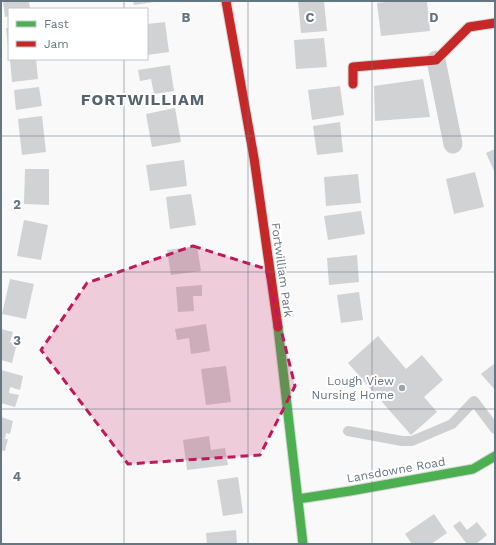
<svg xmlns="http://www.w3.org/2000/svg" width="496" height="545" font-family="'Work Sans',sans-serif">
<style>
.building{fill:#d0d2d3}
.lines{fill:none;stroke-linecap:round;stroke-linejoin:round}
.fast-casing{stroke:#d5d6d7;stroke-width:11}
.jam-casing{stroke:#d5d6d7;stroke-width:11}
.lane{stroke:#cecfd0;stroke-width:10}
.street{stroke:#cecfd0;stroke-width:19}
.fast{stroke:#4caf50;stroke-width:9}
.jam{stroke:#c62828;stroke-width:9}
.marked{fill:#c2185b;fill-opacity:0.2;stroke:#c2185b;stroke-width:3;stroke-dasharray:8 5;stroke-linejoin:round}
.grid{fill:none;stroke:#657683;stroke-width:1;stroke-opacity:0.55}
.poi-dot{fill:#99a4ac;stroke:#fff;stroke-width:1.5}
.labels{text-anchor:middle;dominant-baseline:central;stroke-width:4;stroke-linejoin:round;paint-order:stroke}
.street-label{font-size:12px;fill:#657683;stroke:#fff}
.poi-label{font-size:12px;fill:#657683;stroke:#fff;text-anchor:end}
.district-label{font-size:16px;font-weight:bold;letter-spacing:1px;fill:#57646e;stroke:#fff}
.grid-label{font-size:13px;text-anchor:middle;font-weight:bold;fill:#657683;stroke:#fff;stroke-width:4;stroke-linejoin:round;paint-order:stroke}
</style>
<rect width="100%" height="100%" fill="#f9f9f9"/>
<g class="building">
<path d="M3,1H29L30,9H9V16L5,17Z"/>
<path d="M133,1H154V2L134,5Z"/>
<path d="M298,1H324L327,31L301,33Z"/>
<path d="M394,1H427L430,31L381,36L377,3Z"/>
<path d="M165,22L169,52L147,55V24Z"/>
<path d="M6,28H9V47H8Z"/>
<path d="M324,38L327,67L296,69L294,40Z"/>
<path d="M10,59H36L38,79L12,82Z"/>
<path d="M170,65L174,91L154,94L151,79L140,81L138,70Z"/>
<path d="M423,79L430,117L375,121L374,86Z"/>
<path d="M340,86L344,115L312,120L308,90Z"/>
<path d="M39,87L42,106L16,110L14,90Z"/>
<path d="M175,108L181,142L152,147L146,114Z"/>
<path d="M42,116L46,152L22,155L18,119Z"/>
<path d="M340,122L343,152L317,155L313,126Z"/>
<path d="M495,149V173L486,153Z"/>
<path d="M184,160L187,186L150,191L146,165Z"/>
<path d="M25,169H49V205L24,204Z"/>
<path d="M475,172L484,207L454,214L446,179Z"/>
<path d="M358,174L361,203L326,206L324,177Z"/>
<path d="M191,194L196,225L170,229L166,197Z"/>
<path d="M361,211L365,234L328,240L324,216Z"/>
<path d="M24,220L48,225L41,260L17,256Z"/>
<path d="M197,246L201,271L171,275L167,250Z"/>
<path d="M357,255L359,282L329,285L327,258Z"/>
<path d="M10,279L34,284L26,319L2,314Z"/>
<path d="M202,285V296H193L194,311L178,312L176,287Z"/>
<path d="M359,292L363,320L341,323L337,295Z"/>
<path d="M206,324L210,351L191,354L189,338L177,340L175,329Z"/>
<path d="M1,329L13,332L10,342L17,343L12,363L1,360Z"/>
<path d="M378,336L406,369L422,355L443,380L424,397L437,412L411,435L348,363Z"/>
<path d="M495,363V390L481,374Z"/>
<path d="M226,366L231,402L206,405L201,369Z"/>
<path d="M1,370L23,376L20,390L10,387L9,393L19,395L15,407L1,403Z"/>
<path d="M1,417L13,421L10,434L6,433L5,439H8L5,451L1,450Z"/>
<path d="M209,436L211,450L225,448L228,465L187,470L183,440Z"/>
<path d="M238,477L243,513L223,516L217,480Z"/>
<path d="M434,514L447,533L431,544H412L405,534Z"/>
<path d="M460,521L467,530L477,522L487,535L476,544H467L453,526Z"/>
<path d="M236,530L237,544H207L206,533Z"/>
</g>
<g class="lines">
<defs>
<g id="fast">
<path d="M278,327L303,544"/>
<path d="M298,499L350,491L473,469L495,456"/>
</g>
<g id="jam">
<path d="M226,1L254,158L278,327"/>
<path d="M353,84V67L436,60L469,27L495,23"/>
</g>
</defs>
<use href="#fast" class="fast-casing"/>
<use href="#jam" class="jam-casing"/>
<path class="lane" d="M348,431L402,441H412L452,424L474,401L495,429"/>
<path class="street" d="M436,60L453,144"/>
<use href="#fast" class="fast"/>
<use href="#jam" class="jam"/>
</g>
<path class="marked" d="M193,246L266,269L295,386L260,455L128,464L41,350L87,283Z"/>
<path class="grid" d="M124,1V9M248,1V544M372,1V544M124,59V544M1,136H495M1,272H495M1,409H495"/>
<circle class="poi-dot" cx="402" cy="388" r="4"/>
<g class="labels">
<g class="street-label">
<text transform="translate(282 270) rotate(82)">Fortwilliam Park</text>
<text transform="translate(396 470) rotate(-10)">Lansdowne Road</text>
</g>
<g class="poi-label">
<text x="394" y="381">Lough View<tspan x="394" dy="14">Nursing Home</tspan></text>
</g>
<g class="district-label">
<text x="143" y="99">FORTWILLIAM</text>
</g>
</g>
<g class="grid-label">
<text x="186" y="22">B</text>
<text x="310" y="22">C</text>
<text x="434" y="22">D</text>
<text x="17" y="209">2</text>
<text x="17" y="345">3</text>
<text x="17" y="481">4</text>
</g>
<rect width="496" height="545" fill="none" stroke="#657683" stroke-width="4"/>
<rect x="8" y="8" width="140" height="52" fill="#ffffff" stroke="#c1c8cd"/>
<rect x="16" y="21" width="20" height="6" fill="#4caf50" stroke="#c1c8cd"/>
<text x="44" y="28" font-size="12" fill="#657683">Fast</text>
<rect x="16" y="41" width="20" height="6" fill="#c62828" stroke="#c1c8cd"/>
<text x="44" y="48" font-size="12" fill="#657683">Jam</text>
</svg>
